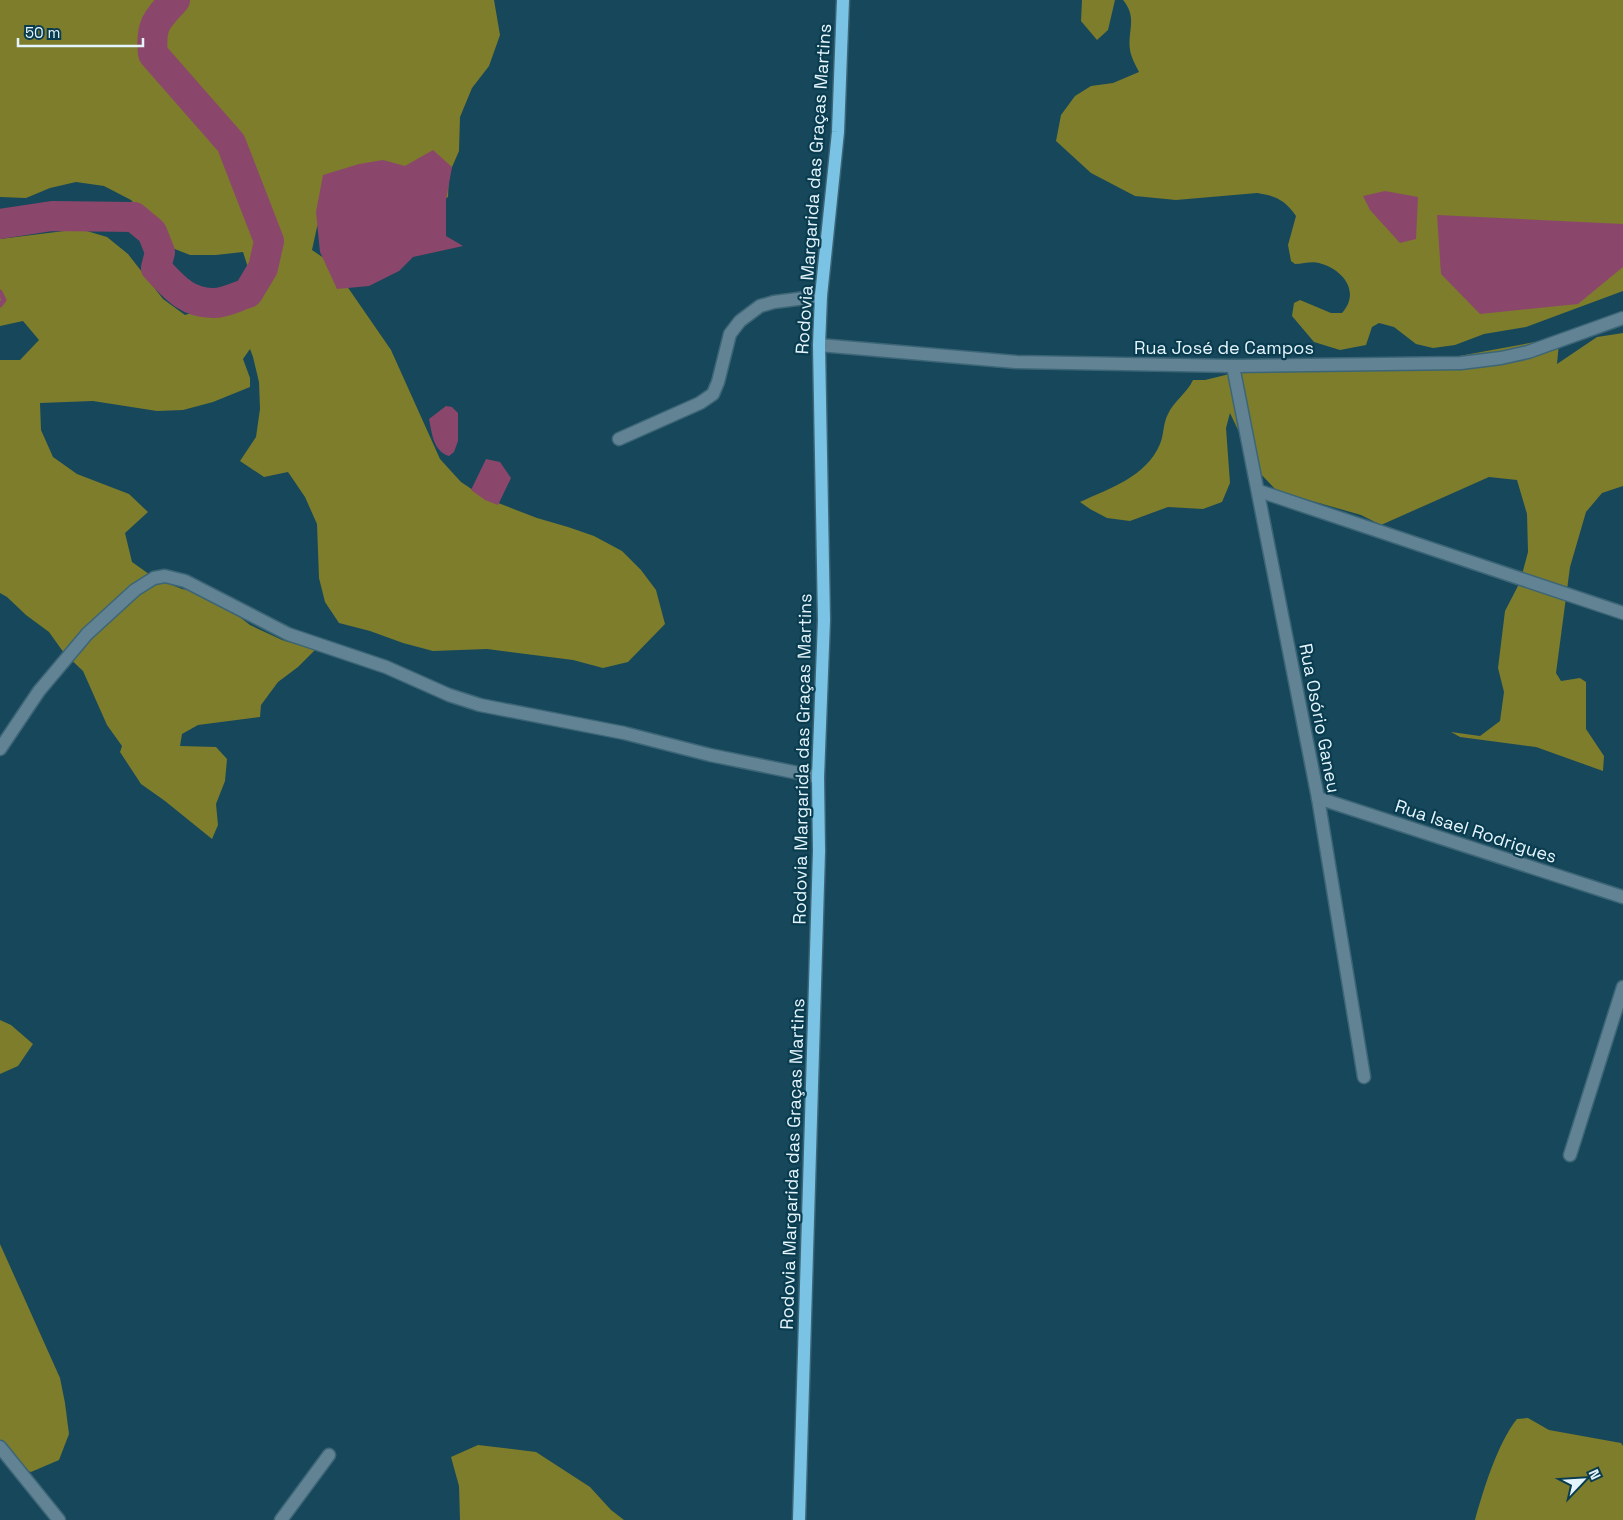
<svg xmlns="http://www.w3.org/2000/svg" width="1623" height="1520" font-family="'Space Grotesk',sans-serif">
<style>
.forest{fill:#7d7d2c}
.water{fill:#8b476b}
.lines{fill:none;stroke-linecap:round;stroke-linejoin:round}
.stream{stroke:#8b476b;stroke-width:5}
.river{stroke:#8b476b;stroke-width:30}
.minor-casing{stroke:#3c6677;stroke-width:15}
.major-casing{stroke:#3c6677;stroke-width:15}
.minor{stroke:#618394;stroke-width:12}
.major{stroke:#7bc3e5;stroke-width:12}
.labels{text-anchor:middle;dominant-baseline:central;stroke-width:4.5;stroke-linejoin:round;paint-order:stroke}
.street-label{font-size:18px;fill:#e5f5fd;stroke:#0a3c4f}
</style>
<rect width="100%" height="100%" fill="#17475a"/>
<g class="forest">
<path d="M0,0H494L500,35L489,66L472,88L460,117L459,151L449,174L448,197L438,202L326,210L317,227L312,250L331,263L391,350L440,459L461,482L485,498L537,518L568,527L594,536L622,551L641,570L656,590L665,624L628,662L603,668L573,660L487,649L433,651L403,643L370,631L339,623L325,602L319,578L317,524L305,497L288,472L264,477L240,461L256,437L260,409L259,382L253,357L250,349L243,359L250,378V387L213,402L183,410L157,411L93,401L40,403L41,430L53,457L77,474L129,494L148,512L125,533L132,562L156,579L182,589L214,594L215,598L250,625L282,640L315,650L298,667L278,682L261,705L260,717L198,725L182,734L180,746L216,747L227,759L225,781L216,804L218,825L212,839L165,801L141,784L120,752L122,746L107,725L83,671L64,653L49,632L26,615L7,597L0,593V360H20L39,340L23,321L0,326V239L80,229L107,237L128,254L163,299L185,315L210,307L234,296L251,277L243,252L216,255H190L162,244L148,219L131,200L104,186L76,182L50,188L26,198L0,197Z"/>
<path d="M1082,0H1115L1108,30L1097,40L1081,21Z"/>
<path d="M1123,0H1623V291L1526,327L1484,334L1455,345L1433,348L1416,344L1394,327L1379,323L1372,327L1366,345L1340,350L1314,342L1292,316L1294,303L1300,300L1331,313H1342C1361,292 1343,269 1319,263C1312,261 1303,264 1295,264L1291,261L1288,245L1296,216C1285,200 1276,196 1257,193L1176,200L1135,196L1091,173L1056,141L1061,115L1075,96L1091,86L1113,83L1139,72C1136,66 1131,57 1130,50C1127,31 1138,18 1123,0Z"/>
<path d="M1623,333V486L1602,493L1586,512L1570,567L1556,673L1561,681L1580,678L1586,682V729L1604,756L1603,771L1536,747L1460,737L1451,732L1480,736L1500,721L1504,692L1498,668L1505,611L1520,582L1528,552L1527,514L1517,480L1489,477L1381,525L1361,515L1277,491L1257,470L1230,413L1226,428L1230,483L1222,502L1203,509L1168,507L1130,521L1107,518L1090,509L1080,502C1110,488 1146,477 1160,444C1164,435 1163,423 1168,414C1174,401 1187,393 1193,380H1205L1258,367L1421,363L1535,342L1559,343L1557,364L1597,337Z"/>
<path d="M0,1020L11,1025L33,1044L18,1066L0,1074Z"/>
<path d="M0,1244L60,1378L65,1403L69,1434L59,1460L31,1472L5,1462L0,1455Z"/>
<path d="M1528,1418L1549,1430L1621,1443L1623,1446V1520H1475C1483,1491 1498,1442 1517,1419Z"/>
<path d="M478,1445L536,1452L590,1487L611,1510L624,1520H460L459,1486L451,1457Z"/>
</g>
<g class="water">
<path d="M433,150L452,167L446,200V236L463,246L413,257L399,271L369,286L337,289L320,252L316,212L323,175L359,164L383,160L405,166Z"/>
<path d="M1385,191L1418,197L1416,239L1400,243L1370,210L1363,196Z"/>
<path d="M1437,215L1623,224V267L1578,304L1480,314L1441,274Z"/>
<path d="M446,406L452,407L458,413V441L454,452L449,456C433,451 432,433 429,419Z"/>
<path d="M486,459L500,462L511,478L498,505L485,500L471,490Z"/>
</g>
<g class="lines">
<path class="stream" d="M0,292L4,300L0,305"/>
<path class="river" d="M0,224L52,216L134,217L152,232L160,252L156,268C173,286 187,304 214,303C225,303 238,296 248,293L263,268L269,241L231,143L153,54C150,26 156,20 175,0"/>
<defs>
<g id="minor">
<path d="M819,345L1016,362L1233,366L1461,363L1501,358L1528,352L1623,318"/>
<path d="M1233,366L1318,798L1364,1077"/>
<path d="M619,439L700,403L713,394L718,382L730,334L740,321L760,306L774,302L821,296"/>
<path d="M1259,491L1623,613"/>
<path d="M0,749L39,691L87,634L135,590L154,578L165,576L185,581L288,634L386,667L449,695L480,705L624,733L710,755L818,777"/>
<path d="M1318,798L1623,897"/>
<path d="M1570,1155L1623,987"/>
<path d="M0,1447L59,1520"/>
<path d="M281,1520L329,1455"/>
</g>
<path id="major" d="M799,1520L819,851L818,777L824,620L819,345L821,296L838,132L843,0"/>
</defs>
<use href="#minor" class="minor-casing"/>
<use href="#major" class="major-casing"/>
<use href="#minor" class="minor"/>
<use href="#major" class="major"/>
</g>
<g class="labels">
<g class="street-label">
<text transform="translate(813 189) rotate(-86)">Rodovia Margarida das Graças Martins</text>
<text x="1224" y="347">Rua José de Campos</text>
<text transform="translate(1320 718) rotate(79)">Rua Osório Ganeu</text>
<text transform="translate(802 759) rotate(-89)">Rodovia Margarida das Graças Martins</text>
<text transform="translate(1476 831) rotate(18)">Rua Isael Rodrigues</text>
<text transform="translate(792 1164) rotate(-88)">Rodovia Margarida das Graças Martins</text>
</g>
</g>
<g transform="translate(1583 1480) rotate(65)" stroke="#0a3c4f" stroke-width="4" paint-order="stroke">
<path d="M0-4L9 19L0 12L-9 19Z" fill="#e5f5fd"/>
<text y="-8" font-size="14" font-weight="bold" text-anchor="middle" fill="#e5f5fd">N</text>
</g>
<path d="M18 38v8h125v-8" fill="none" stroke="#e5f5fd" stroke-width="2.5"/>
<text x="25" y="38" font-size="15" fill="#e5f5fd" stroke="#0a3c4f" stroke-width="4" paint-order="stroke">50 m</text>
</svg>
